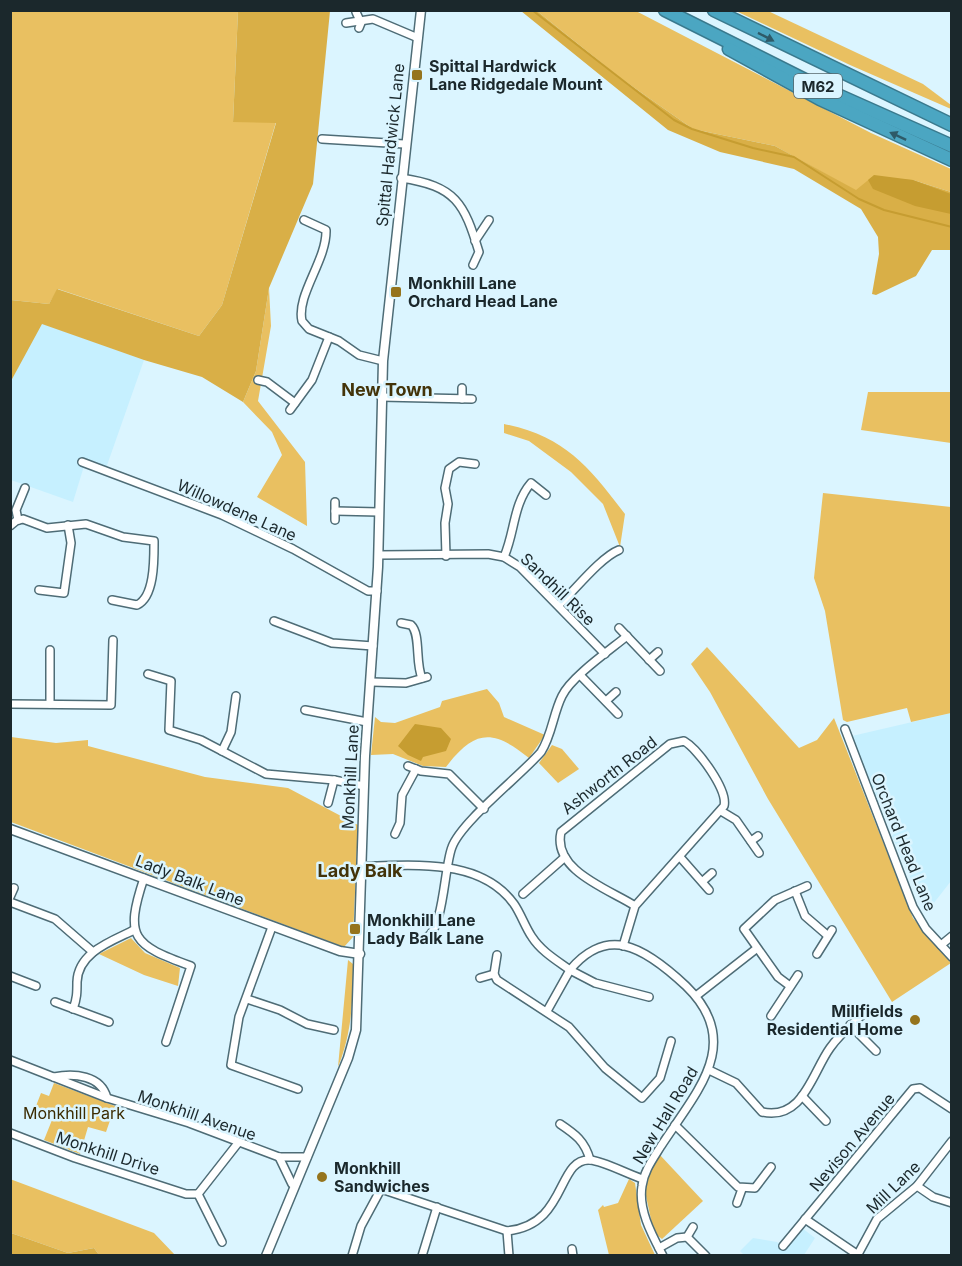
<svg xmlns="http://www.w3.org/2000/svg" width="962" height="1266" font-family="Inter,sans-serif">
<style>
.built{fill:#c6f0ff}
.green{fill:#e9c061}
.forest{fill:#d9af47}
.water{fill:#c69d31}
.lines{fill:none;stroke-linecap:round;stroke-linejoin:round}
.stream{stroke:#c69d31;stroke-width:2}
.minor-casing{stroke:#4e6c76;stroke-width:10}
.tertiary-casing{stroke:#4e6c76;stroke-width:11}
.motorway-casing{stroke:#3a7a8e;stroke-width:15}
.minor{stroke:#fff;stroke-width:7}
.tertiary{stroke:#fff;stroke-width:8}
.motorway{stroke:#4ba6c2;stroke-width:12}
.oneway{fill:#2e5a68}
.poi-dot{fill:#95741d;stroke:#dbf5ff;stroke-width:2}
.labels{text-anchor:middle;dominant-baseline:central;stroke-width:5;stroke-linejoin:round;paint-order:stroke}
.shield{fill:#dbf5ff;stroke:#55666b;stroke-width:1.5}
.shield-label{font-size:15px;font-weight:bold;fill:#1b282c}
.poi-label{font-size:16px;font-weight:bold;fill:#1b282c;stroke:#dbf5ff;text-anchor:start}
.street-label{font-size:16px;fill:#1b282c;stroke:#dbf5ff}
.park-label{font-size:16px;fill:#3b2a00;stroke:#dbf5ff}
.neighbourhood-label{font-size:18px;font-weight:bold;fill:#433309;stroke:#dbf5ff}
</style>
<rect width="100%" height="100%" fill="#dbf5ff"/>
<g class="built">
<path d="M41,323L144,360L105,471L84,466L73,502L11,480V381Z"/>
<path d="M951,713V881L926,913L892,836L896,829L887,803L878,802L852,736Z"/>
<path d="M802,1228L815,1238L804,1255H744L740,1251L753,1238L777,1242L785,1247Z"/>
</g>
<g class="green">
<path d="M11,11H238L233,122H276L222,305L199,336L58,289L49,304L11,300Z"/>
<path d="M537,11H636L871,133L951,169V192L913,180L856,191L775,146L693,129L619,77Z"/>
<path d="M736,11H768L923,84L951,105V109L850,65Z"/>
<path d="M269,288L271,326L258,401L305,462L307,526L257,497L282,455L272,432L243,402L256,371Z"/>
<path d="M868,392H951V443L861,430Z"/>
<path d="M504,424C566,437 588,466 625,514L620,547L603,504L571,472L529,441L504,433Z"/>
<path d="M823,493L951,507V713L911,722L907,708L847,722L843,720L825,611L814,578Z"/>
<path d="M707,647L799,748L817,740L834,718L913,918L951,963L892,1002L768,799L710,692L691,664Z"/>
<path d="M487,689L499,703L504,717L545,735L529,758C493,729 475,729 446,767L423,766L393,754L371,755L375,717L381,722L395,723L440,707L442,701Z"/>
<path d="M11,737L56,743L88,740V746L205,777L288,788L358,825L353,937L344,947L11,822Z"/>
<path d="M552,745L562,749L579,769L558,783L539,763Z"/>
<path d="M131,938L145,953L180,968L178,986L144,975L99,954Z"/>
<path d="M348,960L353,964C353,1001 352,1032 338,1067Z"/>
<path d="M54,1083L115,1106L106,1132L88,1127L80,1154L44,1140L54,1115L36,1106L41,1093L49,1096Z"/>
<path d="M659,1154L703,1201L662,1239L654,1233L644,1187Z"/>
<path d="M10,1179L154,1233L175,1255H99L94,1248L68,1253L11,1233Z"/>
<path d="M629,1179L635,1183L641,1225L655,1255H609L598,1210L603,1205L604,1207L618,1203Z"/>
</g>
<g class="forest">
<path d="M238,11H330L313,184L269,288L256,371L243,402L202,377L144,360L42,324L11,381V300L49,304L57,289L199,336L222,305L276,123L233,122Z"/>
<path d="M521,11H537L619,77L693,129L775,146L856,190L872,177L913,180L951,192V250H932L916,276L876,295L872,294L879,254L878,237L861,209L794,169L720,152L668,130Z"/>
<path d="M11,1233L68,1253L94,1248L99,1255H11Z"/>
</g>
<g class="water">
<path d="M874,175L913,180L951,194V214L915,206L873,189L868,180Z"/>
<path d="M415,724L441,728L451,739L446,751L423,757L421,761L408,755L398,746Z"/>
</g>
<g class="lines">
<path class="stream" d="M532,10L674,120L692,129L753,148L794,157L859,199L884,210L952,227"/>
<defs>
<g id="minor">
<path d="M356,12L361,23L359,28"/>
<path d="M346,23L373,19L418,38"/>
<path d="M322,139L404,144"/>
<path d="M401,178C456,186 464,203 479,252L473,265"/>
<path d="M304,220L326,230C327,260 296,295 302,321L309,329L339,341L359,355L383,361"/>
<path d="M475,241L489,220"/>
<path d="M258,380L267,382L295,403"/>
<path d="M462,388V399"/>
<path d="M381,397L472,399"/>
<path d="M290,410L312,380L329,337"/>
<path d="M82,462L222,515L293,549L368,591H377"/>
<path d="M335,511L379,512"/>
<path d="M18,520L16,510L25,488"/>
<path d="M335,520V502"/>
<path d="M10,526L16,521L23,519L47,528L86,524L123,537L154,541C154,558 155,597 137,605L112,600"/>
<path d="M379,555L488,554L504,557L520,567L605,654"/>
<path d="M446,556L445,523L448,504L445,488L449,469L459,462L475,464"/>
<path d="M504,557C515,532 513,504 531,483L546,495"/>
<path d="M39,590L64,593L71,543L68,525"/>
<path d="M559,605C575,590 601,557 619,550"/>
<path d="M274,621L332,643L373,646"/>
<path d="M401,623L411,625C421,634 415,663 422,678"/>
<path d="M619,628L660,671"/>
<path d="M50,650V704"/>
<path d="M649,660L658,652"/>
<path d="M148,674L171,681L169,730L201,740L266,774L334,780L364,786"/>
<path d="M580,675L618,714"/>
<path d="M372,682L406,683L427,677"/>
<path d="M606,701L616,692"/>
<path d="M10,704L111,705L113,640"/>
<path d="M305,710L367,722"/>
<path d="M845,729L913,907L926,929L952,957"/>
<path d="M222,751L231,732L236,696"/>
<path d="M408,766L421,771L449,774L484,809"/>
<path d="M328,803L334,780"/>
<path d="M721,811L736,820L759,853"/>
<path d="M395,834L400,823L402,795L416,769"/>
<path d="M751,841L758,836"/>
<path d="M680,857L709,890"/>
<path d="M363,866C412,866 480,857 514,904C521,914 525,927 532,937C541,951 556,960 570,970C584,953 603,941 625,946C647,951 670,971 686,986C745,1043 696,1092 661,1146C653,1159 644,1171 642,1186C638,1210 652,1235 663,1256"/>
<path d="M144,878C124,938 133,945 191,966L166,1042"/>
<path d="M703,881L712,873"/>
<path d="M795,891L805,916L827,935"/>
<path d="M523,894L565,857"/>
<path d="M10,897L14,888"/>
<path d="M10,902L55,919L93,952"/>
<path d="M272,927L239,1017L231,1065L298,1089"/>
<path d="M426,938C444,929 444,867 452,847C461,822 520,776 541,752C552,735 553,714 562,696C571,677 610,650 627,636"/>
<path d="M941,945L952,936"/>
<path d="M623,946L635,906L724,806C728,790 698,749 684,741L670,744L561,832C552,871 611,890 635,906"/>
<path d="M817,954L832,930"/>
<path d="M497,955L494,974L497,980L569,1027L605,1068L642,1098L660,1078L671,1041"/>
<path d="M10,976L36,986"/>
<path d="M480,978L494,974"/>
<path d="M790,986L778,977L744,929L775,900L807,886"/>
<path d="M696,996L756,949"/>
<path d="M247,999L280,1010L307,1024L334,1030"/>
<path d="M55,1002L109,1022"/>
<path d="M73,1009C77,999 77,992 77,982C78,952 112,941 134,930"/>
<path d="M547,1011L570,970L595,983L649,997"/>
<path d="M771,1016L798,975"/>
<path d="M850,1025L876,1051"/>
<path d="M10,1060L107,1098L189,1123L279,1157H307"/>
<path d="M709,1070L736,1083L762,1112C803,1121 812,1073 830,1048C839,1035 851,1025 862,1015"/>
<path d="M54,1077C74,1073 101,1075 107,1098"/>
<path d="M802,1096L826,1121"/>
<path d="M560,1124C575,1134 585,1141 590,1160"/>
<path d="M675,1125L738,1187L755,1188L771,1167"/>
<path d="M10,1133L75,1158L186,1194H198L222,1242"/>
<path d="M279,1157L292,1184L295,1185"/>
<path d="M917,1186L933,1197L952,1203"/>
<path d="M198,1194L238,1143"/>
<path d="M737,1203L742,1189"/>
<path d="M805,1219L858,1255"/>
<path d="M507,1231L509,1256"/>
<path d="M687,1237L693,1227"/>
<path d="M783,1246L913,1089L920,1088L952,1109"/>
<path d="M659,1248L677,1238L687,1237L706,1256"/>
<path d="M572,1249L573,1256"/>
<path d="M352,1256L361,1226L381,1189L507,1231C568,1225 556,1158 590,1160C604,1161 629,1175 643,1179"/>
<path d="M422,1256L437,1207"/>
<path d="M857,1256L877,1219L917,1186L952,1141"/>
</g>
<g id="tertiary">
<path d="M10,829L340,951L360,954"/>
<path d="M266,1256L348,1058L356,1030L365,756L378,567L383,361L421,10"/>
</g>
<g id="motorway">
<path d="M665,10L815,85L952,146"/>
<path d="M714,10L952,125"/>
<path d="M729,49L820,99L952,160"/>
</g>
</defs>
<use href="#minor" class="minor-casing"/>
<use href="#tertiary" class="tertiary-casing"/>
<use href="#motorway" class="motorway-casing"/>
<use href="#minor" class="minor"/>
<use href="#tertiary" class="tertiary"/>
<use href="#motorway" class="motorway"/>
</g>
<defs><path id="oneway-solid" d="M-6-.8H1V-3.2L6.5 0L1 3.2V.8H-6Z" transform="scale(1.5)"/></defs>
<g class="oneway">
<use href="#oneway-solid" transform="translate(766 37) rotate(27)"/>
<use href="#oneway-solid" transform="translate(898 136) rotate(-155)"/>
</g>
<g class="poi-dot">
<rect x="411" y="69" width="12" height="12" rx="3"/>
<rect x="390" y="286" width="12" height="12" rx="3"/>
<rect x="349" y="923" width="12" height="12" rx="3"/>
<circle cx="915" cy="1020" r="6"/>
<circle cx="322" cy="1177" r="6"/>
</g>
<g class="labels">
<rect class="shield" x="794" y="74" width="48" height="24" rx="4.5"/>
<g class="shield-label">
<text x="818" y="86">M62</text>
</g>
<g class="poi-label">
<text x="429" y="66">Spittal Hardwick<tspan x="429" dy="18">Lane Ridgedale Mount</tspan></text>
<text x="408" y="283">Monkhill Lane<tspan x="408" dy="18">Orchard Head Lane</tspan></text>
<text x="367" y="920">Monkhill Lane<tspan x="367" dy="18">Lady Balk Lane</tspan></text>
<text x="903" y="1011" text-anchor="end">Millfields<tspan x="903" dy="18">Residential Home</tspan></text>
<text x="334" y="1168">Monkhill<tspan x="334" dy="18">Sandwiches</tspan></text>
</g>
<g class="street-label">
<text transform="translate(390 145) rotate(-84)">Spittal Hardwick Lane</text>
<text transform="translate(237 510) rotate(24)">Willowdene Lane</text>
<text transform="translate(558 589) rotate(44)">Sandhill Rise</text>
<text transform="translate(609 775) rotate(-38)">Ashworth Road</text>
<text transform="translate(350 777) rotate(-87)">Monkhill Lane</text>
<text transform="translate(904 842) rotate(68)">Orchard Head Lane</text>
<text transform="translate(190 880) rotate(21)">Lady Balk Lane</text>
<text transform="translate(197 1115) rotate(19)">Monkhill Avenue</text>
<text transform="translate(665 1115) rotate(-59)">New Hall Road</text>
<text transform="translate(852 1142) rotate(-50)">Nevison Avenue</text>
<text transform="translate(108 1153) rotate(18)">Monkhill Drive</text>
<text transform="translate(893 1187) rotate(-44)">Mill Lane</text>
</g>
<g class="park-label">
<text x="74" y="1113">Monkhill Park</text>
</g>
<g class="neighbourhood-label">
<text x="387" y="389">New Town</text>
<text x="360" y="870">Lady Balk</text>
</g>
</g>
<rect width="962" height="1266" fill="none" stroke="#1b282c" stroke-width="24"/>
</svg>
